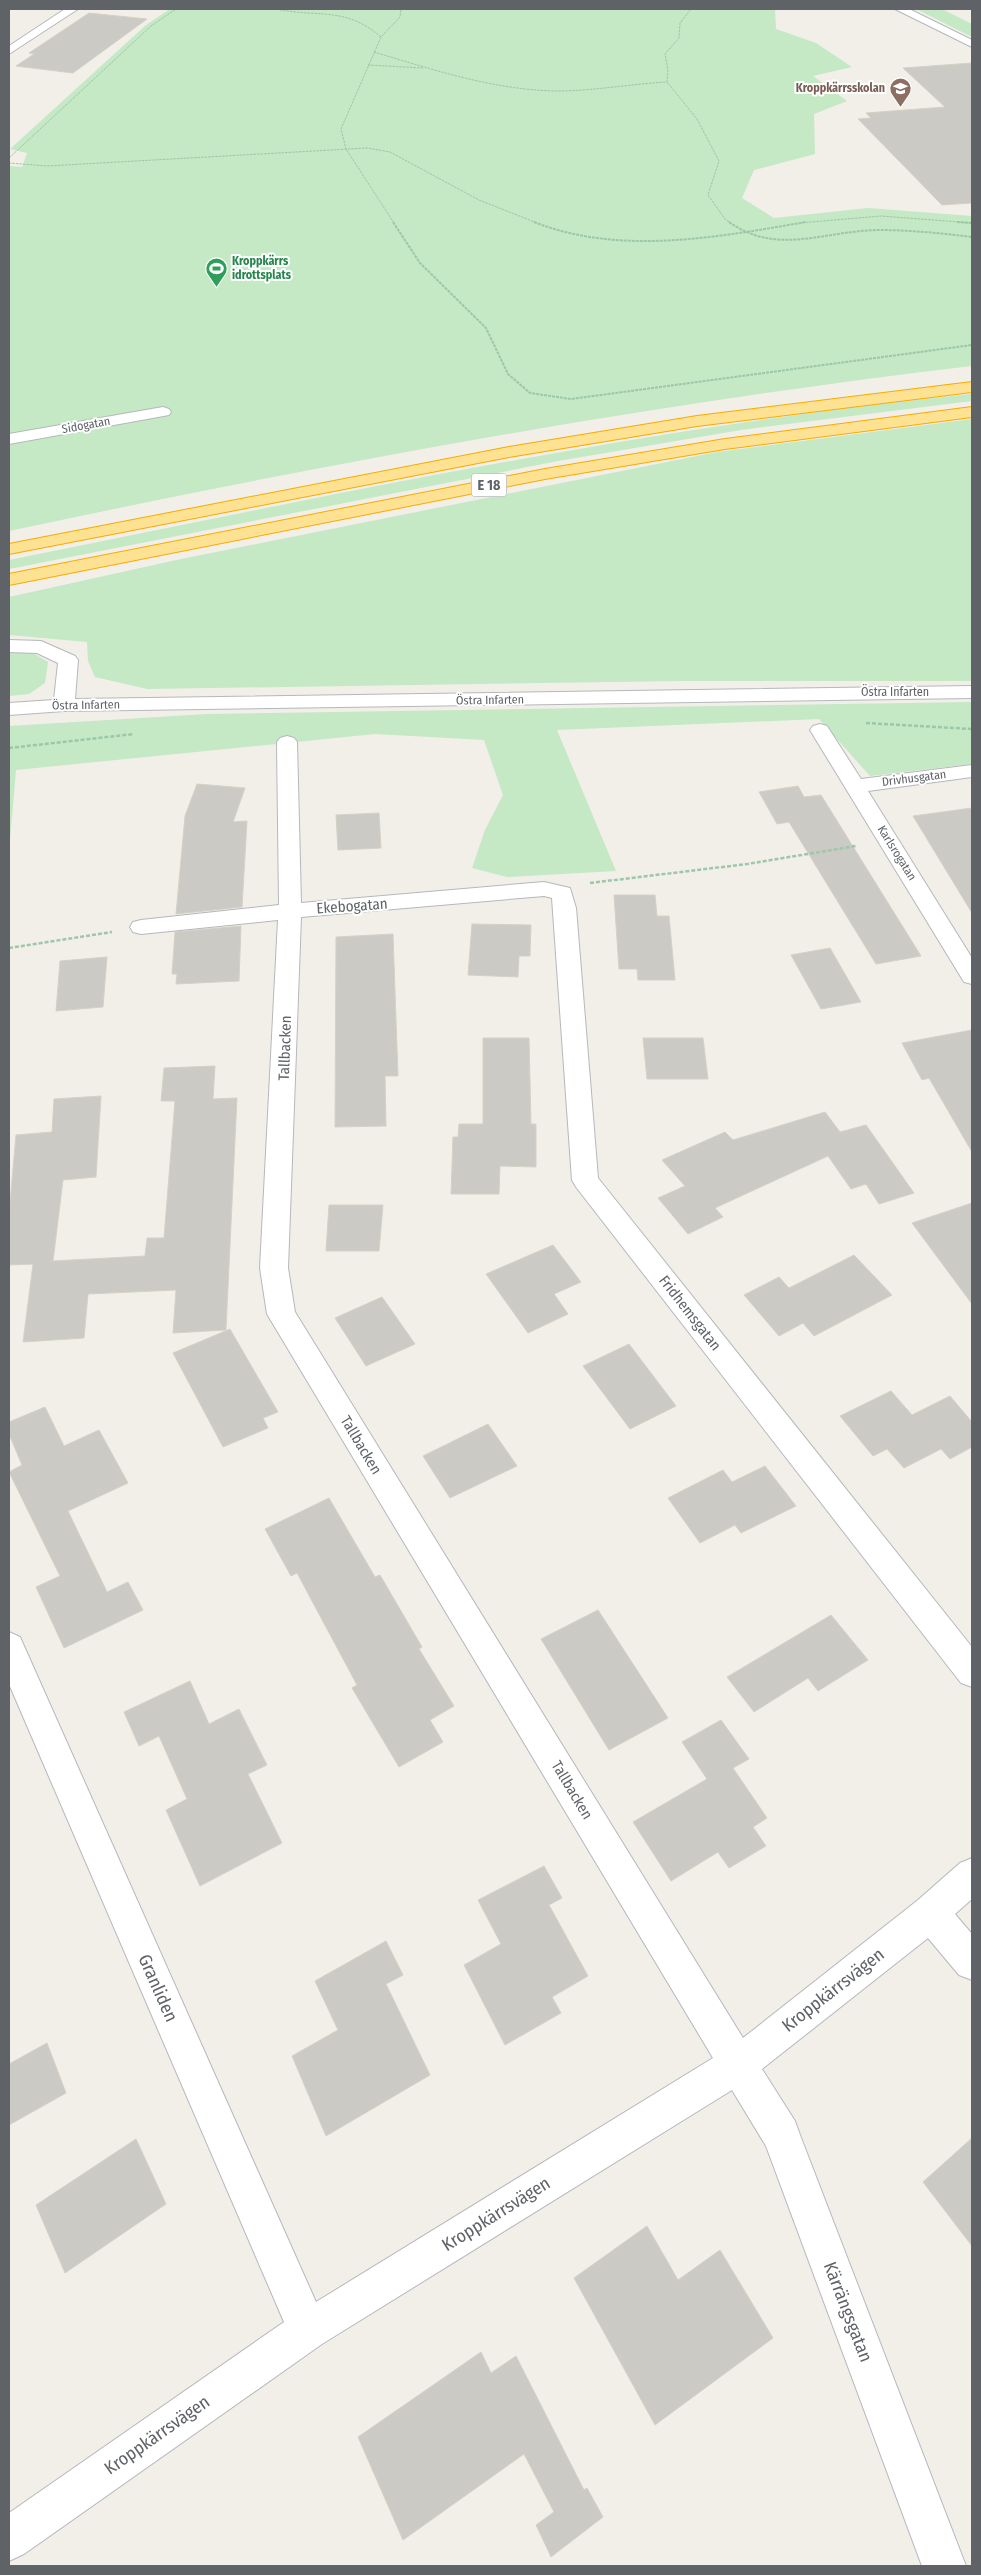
<svg xmlns="http://www.w3.org/2000/svg" width="981" height="2575" font-family="'Fira Sans Condensed',sans-serif">
<style>
.green{fill:#c5e8c5}
.building{fill:#cccac5;stroke:#d6d1c6}
.lines{fill:none;stroke-linecap:round;stroke-linejoin:round}
.minor-casing{stroke:#b5b8bc;stroke-width:2}
.highway-casing{stroke:#f9ab00;stroke-width:2}
.path-far2{stroke:#9cc7a9;stroke-width:1;stroke-dasharray:2.5 1;stroke-linecap:butt}
.path-far1{stroke:#9cc7a9;stroke-width:2;stroke-dasharray:3 1;stroke-linecap:butt}
.path{stroke:#9cc7a9;stroke-width:2.5;stroke-dasharray:4 2;stroke-linecap:butt}
.minor{fill:#fff;fill-rule:evenodd}
.highway{fill:#fde293;fill-rule:evenodd}
.labels{text-anchor:middle;dominant-baseline:central;stroke-width:4;stroke-linejoin:round;paint-order:stroke}
.far-education-label{font-size:12px;font-weight:bold;fill:#785e54;stroke:#fff;text-anchor:end}
.far-leisure-label{font-size:12px;font-weight:bold;fill:#27864d;stroke:#fff;text-anchor:start}
.far-street-label{font-size:12px;fill:#5f6368;stroke:#fff}
.shield{fill:#fff;stroke:#8f9295;stroke-width:1}
.shield-label{font-size:14px;font-weight:bold;fill:#5f6368}
.street-label{font-size:15px;fill:#5f6368;stroke:#fff}
.near-street-label{font-size:18px;fill:#5f6368;stroke:#fff}
</style>
<rect width="100%" height="100%" fill="#f1efe8"/>
<g class="green">
<path d="M170,9H775L776,29L816,43L852,67L813,76L847,101L814,114L815,154L754,170L742,198L774,218L868,208L972,216V366C648,404 328,463 9,531V166L22,167L27,153L10,149L146,25Z"/>
<path d="M916,9H942L972,24V37Z"/>
<path d="M972,394V401L741,430L558,461L9,569V560C328,496 648,426 972,394Z"/>
<path d="M972,419V681H680L147,689L95,677L88,661L87,642L9,635V597L181,559L717,452Z"/>
<path d="M9,653H33L48,662L45,683L29,694L9,696Z"/>
<path d="M972,702V764L870,776L819,719L557,730L616,871L507,877L472,868L485,830L503,795L484,740L375,734L16,770L9,852V726L207,714Z"/>
</g>
<g class="building">
<path d="M89,13L147,19L73,73L16,66L34,54L29,53Z"/>
<path d="M972,63V203L942,205L858,119L871,118L866,113L945,107L903,68Z"/>
<path d="M197,784L245,788L233,822L247,821L242,907L176,914L185,816Z"/>
<path d="M798,786L804,797L821,795L921,956L876,964L789,822L777,824L759,792Z"/>
<path d="M972,808V913L913,816Z"/>
<path d="M379,813L381,848L338,850L336,815Z"/>
<path d="M614,895H655L657,916H669L675,980H638L637,969H619Z"/>
<path d="M472,924L531,925L530,956H519L518,977L468,975Z"/>
<path d="M241,926L239,981L176,984L177,974H172L175,932Z"/>
<path d="M393,934L398,1076H385L386,1126L335,1127L336,937Z"/>
<path d="M830,948L861,1002L821,1009L791,955Z"/>
<path d="M107,957L103,1007L56,1011L60,961Z"/>
<path d="M972,1030V1152L929,1078L922,1080L902,1043Z"/>
<path d="M483,1038H529L531,1124H536V1167L500,1166L499,1194H451L453,1137H458L459,1124H483Z"/>
<path d="M643,1038H703L708,1079H647Z"/>
<path d="M215,1066L213,1099L237,1098L226,1330L173,1333L176,1290L88,1294L84,1338L23,1342L33,1264L9,1265V1214L16,1135L52,1132L54,1099L101,1096L96,1177L63,1180L53,1261L145,1256L147,1238H164L175,1101H161L164,1068Z"/>
<path d="M825,1112L840,1132L866,1125L914,1193L879,1204L866,1184L851,1189L828,1156L715,1208L723,1217L688,1234L658,1198L685,1186L662,1160L725,1132L733,1140Z"/>
<path d="M972,1203V1304L912,1223Z"/>
<path d="M329,1205H383L379,1251H326Z"/>
<path d="M553,1245L581,1282L554,1294L568,1314L528,1333L486,1274Z"/>
<path d="M854,1255L892,1295L814,1336L803,1323L779,1336L744,1295L779,1277L789,1288Z"/>
<path d="M382,1297L415,1344L366,1366L335,1318Z"/>
<path d="M230,1329L278,1412L263,1418L268,1428L223,1447L173,1353Z"/>
<path d="M629,1344L676,1406L630,1429L583,1366Z"/>
<path d="M891,1391L912,1415L950,1396L972,1422V1447L950,1459L941,1449L904,1468L887,1449L873,1456L840,1416Z"/>
<path d="M45,1407L64,1446L99,1430L128,1483L68,1511L107,1592L128,1582L143,1610L64,1648L36,1587L60,1576L9,1472L22,1465L9,1434V1422Z"/>
<path d="M488,1424L517,1466L450,1498L423,1456Z"/>
<path d="M765,1466L796,1506L741,1533L735,1525L700,1543L668,1498L723,1470L732,1482Z"/>
<path d="M329,1498L375,1577L380,1575L422,1647L419,1649L454,1706L430,1720L443,1742L399,1767L352,1688L357,1685L297,1573L291,1576L265,1529Z"/>
<path d="M598,1610L668,1718L609,1750L541,1639Z"/>
<path d="M831,1615L868,1660L818,1691L808,1678L754,1712L727,1677Z"/>
<path d="M190,1681L209,1724L239,1709L267,1765L248,1774L282,1843L200,1886L166,1810L187,1799L159,1736L139,1746L124,1712Z"/>
<path d="M721,1720L749,1759L733,1768L767,1818L753,1827L766,1846L729,1868L718,1852L671,1881L633,1822L707,1779L682,1742Z"/>
<path d="M544,1866L562,1898L549,1905L588,1976L552,1997L561,2013L505,2045L464,1965L501,1944L478,1900Z"/>
<path d="M386,1941L403,1975L386,1984L430,2075L326,2136L292,2056L338,2030L315,1981Z"/>
<path d="M47,2043L66,2093L9,2125V2064Z"/>
<path d="M972,2138V2246L923,2182Z"/>
<path d="M136,2139L166,2204L65,2273L36,2205Z"/>
<path d="M647,2226L678,2280L720,2250L773,2338L655,2425L574,2278Z"/>
<path d="M481,2352L491,2373L516,2356L584,2490L587,2488L603,2517L551,2557L536,2525L554,2512L524,2454L403,2540L358,2437Z"/>
</g>
<g class="lines">
<defs>
<g id="minor">
<path d="M65,9H78L9,54V46Z"/>
<path d="M895,9H909L972,40V47Z"/>
<path d="M163,407L169,409L171,412L169,415L9,444V434Z"/>
<path d="M9,640L41,641L75,656L78,660L75,699L972,686V698L64,711L9,715V703L54,700L58,663L37,653L9,652Z"/>
<path d="M820,724L827,726L861,779L972,765V777L868,791L972,958V984L964,982L810,730L813,726Z"/>
<path d="M287,736L294,738L297,742L301,903L544,882L570,888L576,908L598,1178L972,1647V1687L961,1683L576,1187L572,1180L552,898L544,896L301,917L288,1268L295,1312L743,2038L918,1900L960,1863L972,1858V1899L955,1914L972,1934V1980L959,1975L928,1938L762,2069L795,2121L800,2135L966,2566H922L766,2146L732,2090L322,2344L24,2554L9,2561V2513L284,2322L9,1684V1632L20,1637L316,2302L713,2058L267,1314L260,1268L278,920L141,934L133,932L130,927L133,922L141,920L279,905L277,742L280,738Z"/>
</g>
<g id="highway">
<path d="M972,382V392L697,426L509,457L9,554V544L509,447L697,416Z"/>
<path d="M972,407V417L725,449L545,479L9,585V574L545,469L725,439Z"/>
</g>
</defs>
<use href="#minor" class="minor-casing"/>
<use href="#highway" class="highway-casing"/>
<g class="path-far2">
<path d="M276,9C319,18 345,6 381,37"/>
<path d="M691,9L680,23L679,38L665,54L668,70L667,82L697,119L719,161L708,195L725,219L731,223"/>
<path d="M374,52C434,70 494,90 557,91C593,91 630,84 667,82"/>
<path d="M368,65L423,68"/>
<path d="M9,158L151,26L176,9"/>
<path d="M9,163L47,166L367,148L390,152L479,200L537,223"/>
<path d="M394,223L346,149L341,129L381,37L400,17L401,9"/>
<path d="M799,223L881,216L972,223"/>
</g>
<g class="path-far1">
<path d="M393,222L420,263L486,328L508,374L530,393L571,399L972,345"/>
<path d="M534,222C620,256 718,237 806,222"/>
<path d="M729,222C777,256 824,231 877,230C909,230 940,233 972,237"/>
<path d="M957,222L972,223"/>
</g>
<g class="path">
<path d="M866,723L972,729"/>
<path d="M9,748L134,734"/>
<path d="M590,883L747,864L856,846"/>
<path d="M9,948L112,932"/>
</g>
<use href="#minor" class="minor"/>
<use href="#highway" class="highway"/>
</g>
<defs>
<symbol id="school-pin" viewBox="-11 -11 22 30"><path d="M0 17L-7.5 6A9.5 9.5 0 1 1 7.5 6Z" fill="#8d6e63" stroke="#fff"/><path d="M0-5L7-2L0 1L-7-2ZM-4 1L0 2.5L4 1V4Q0 6-4 4Z" fill="#fff"/></symbol>
<symbol id="stadium-pin" viewBox="-11 -11 22 30"><path d="M0 17L-7.5 6A9.5 9.5 0 1 1 7.5 6Z" fill="#2e9e5b" stroke="#fff"/><path d="M0-5a6.5 5 0 1 0 0 10a6.5 5 0 1 0 0-10ZM-3.5-1.8h7v3.6h-7Z" fill="#fff"/></symbol>
</defs>
<g fill-rule="evenodd">
<use href="#school-pin" x="888" y="76" width="25" height="34"/>
<use href="#stadium-pin" x="204" y="256" width="25" height="34"/>
</g>
<g class="labels">
<g class="far-education-label">
<text x="885" y="88">Kroppkärrsskolan</text>
</g>
<g class="far-leisure-label">
<text x="232" y="261">Kroppkärrs<tspan x="232" dy="14">idrottsplats</tspan></text>
</g>
<g class="far-street-label">
<text transform="translate(86 425) rotate(-10)">Sidogatan</text>
<text x="895" y="692">Östra Infarten</text>
<text transform="translate(490 700) rotate(-1)">Östra Infarten</text>
<text transform="translate(86 705) rotate(-1)">Östra Infarten</text>
<text transform="translate(914 778) rotate(-7)">Drivhusgatan</text>
<text transform="translate(897 853) rotate(58)">Karlsrogatan</text>
</g>
<rect class="shield" x="471.5" y="473.5" width="35" height="23" rx="4"/>
<g class="shield-label">
<text x="489" y="485">E 18</text>
</g>
<g class="street-label">
<text transform="translate(352 906) rotate(-4)">Ekebogatan</text>
<text transform="translate(285 1048) rotate(-88)">Tallbacken</text>
<text transform="translate(690 1313) rotate(52)">Fridhemsgatan</text>
<text transform="translate(361 1445) rotate(59)">Tallbacken</text>
<text transform="translate(572 1790) rotate(59)">Tallbacken</text>
</g>
<g class="near-street-label">
<text transform="translate(158 1988) rotate(66)">Granliden</text>
<text transform="translate(833 1990) rotate(-38)">Kroppkärrsvägen</text>
<text transform="translate(496 2214) rotate(-32)">Kroppkärrsvägen</text>
<text transform="translate(848 2312) rotate(69)">Kärrängsgatan</text>
<text transform="translate(157 2435) rotate(-35)">Kroppkärrsvägen</text>
</g>
</g>
<rect width="981" height="2575" fill="none" stroke="#5f6368" stroke-width="20"/>
</svg>
